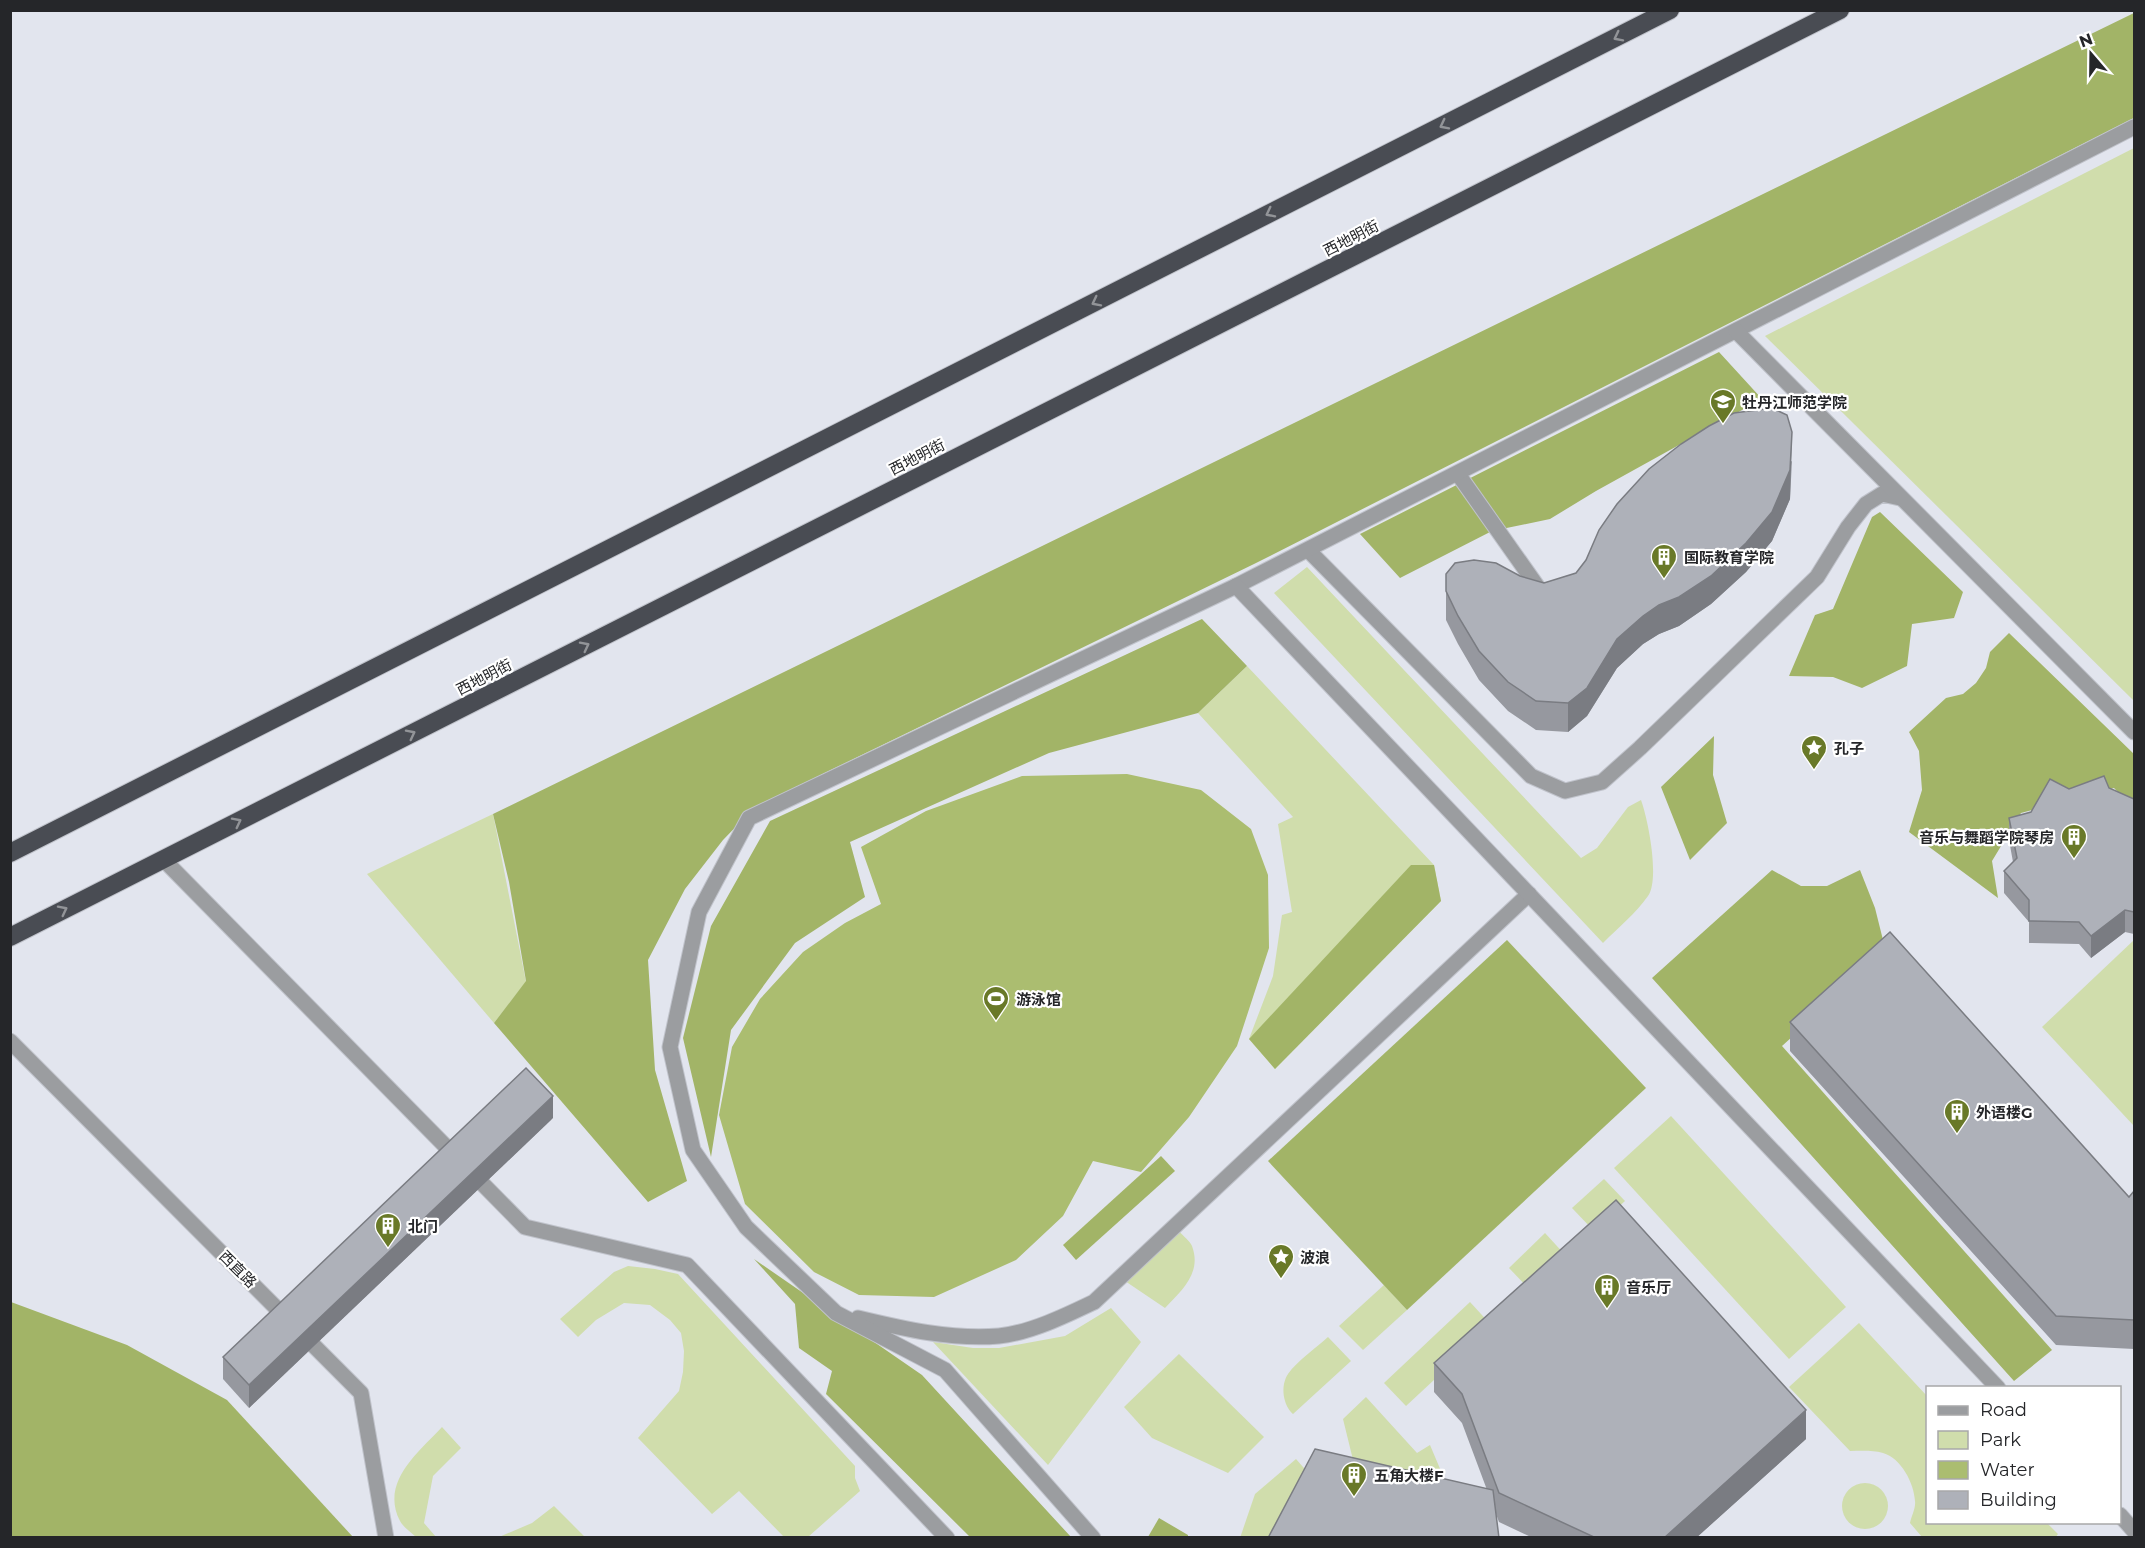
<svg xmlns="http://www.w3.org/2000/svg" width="2145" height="1548" font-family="Montserrat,'Noto Sans SC',sans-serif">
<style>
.green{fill:#d0ddac}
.forest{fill:#a2b467}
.water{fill:#abbd70}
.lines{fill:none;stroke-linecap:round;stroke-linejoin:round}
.lane-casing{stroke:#c0c3cb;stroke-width:17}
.street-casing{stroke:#c0c3cb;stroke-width:17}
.highway-casing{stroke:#c0c3cb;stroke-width:20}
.lane{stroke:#9b9da0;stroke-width:15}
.street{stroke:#9b9da0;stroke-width:15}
.highway{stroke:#494c53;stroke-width:18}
.wall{fill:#96989f}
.shaded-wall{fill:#7a7c82}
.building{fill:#aeb1b9;stroke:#7a7c82;stroke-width:1.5}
.oneway{stroke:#929498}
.labels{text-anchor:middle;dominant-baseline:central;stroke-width:4.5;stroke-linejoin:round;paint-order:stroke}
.street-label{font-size:15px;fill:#252629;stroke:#fff}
.poi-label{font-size:15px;font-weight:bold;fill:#252629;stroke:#fff;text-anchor:start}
</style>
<rect width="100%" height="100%" fill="#e2e5ee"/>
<g class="green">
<path d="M2134,148V701L1765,336Z"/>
<path d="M1307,567L1581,858L1597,848L1628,807L1641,800C1648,819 1660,879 1648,896C1636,913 1618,928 1603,943L1274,593Z"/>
<path d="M1247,666L1434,865L1441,901L1275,1069L1249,1039L1273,976L1282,915L1292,912L1278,824L1293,817L1198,713Z"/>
<path d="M493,814L526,982L494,1023L367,874Z"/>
<path d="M2134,940V1126L2042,1027Z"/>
<path d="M1671,1116L1846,1307L1789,1359L1614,1168Z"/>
<path d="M1604,1179L1625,1201L1593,1230L1572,1208Z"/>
<path d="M1179,1231C1183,1236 1190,1241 1192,1246C1202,1273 1182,1290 1165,1308L1125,1281Z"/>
<path d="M1545,1233L1567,1257L1531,1291L1509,1268Z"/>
<path d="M628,1266L655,1269L678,1274L855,1466V1478L860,1491L808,1537H784L739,1491L712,1514L638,1438L679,1391L683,1372L684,1351L681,1333L670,1320L650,1305L624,1303L596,1320L578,1337L560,1319L614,1272Z"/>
<path d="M1384,1285L1407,1310L1363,1350L1339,1326Z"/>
<path d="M1470,1302L1492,1326L1406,1406L1384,1383Z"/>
<path d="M1111,1308L1141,1342L1048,1465L933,1342L973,1348H999L1065,1336Z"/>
<path d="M1859,1323L1927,1396L1928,1522L2047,1523L2058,1534L2055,1538L1922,1537L1910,1523C1911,1517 1916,1508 1915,1501C1914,1483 1901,1458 1883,1453C1872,1450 1861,1451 1850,1451L1789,1387Z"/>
<path d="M1328,1337L1351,1361L1293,1414C1283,1405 1280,1386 1288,1374C1297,1361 1317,1347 1328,1337Z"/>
<path d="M1179,1354L1264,1437L1228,1473L1152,1438L1124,1407Z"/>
<path d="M1366,1397L1417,1453L1430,1445L1449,1490L1355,1468L1343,1419Z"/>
<path d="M442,1427L461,1448L433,1476L424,1523L436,1537H416C411,1532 403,1527 400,1521C380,1482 418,1453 442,1427Z"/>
<path d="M1296,1459L1310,1475L1279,1537L1240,1538L1255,1494Z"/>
<circle cx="1865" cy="1506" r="23"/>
<path d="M554,1506L585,1537H499L532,1523Z"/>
</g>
<g class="forest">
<path d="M2134,13V118L1254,564L755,807L723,840L685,889L648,960L655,1070L687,1181L648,1202L494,1023L526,981L509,882L493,814Z"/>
<path d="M1719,352L1762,399L1596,491L1550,519L1492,531L1400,578L1360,534Z"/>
<path d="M1880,512L1963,592L1954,618L1912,624L1907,666L1862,688L1833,677L1789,676L1815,615L1833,609L1872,517Z"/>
<path d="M1202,619L1247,666L1198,713L1049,753L850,842L865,897L795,943L731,1030L711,1157L683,1038L711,926L770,821Z"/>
<path d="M2009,633L2134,754V809L2114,788L2021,813L1992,861L1998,898L1909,832L1922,790L1919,751L1909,732L1946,698L1963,694L1976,683L1986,668L1990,652Z"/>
<path d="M1714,736L1713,775L1727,823L1690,860L1661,787Z"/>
<path d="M1411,865H1434L1441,901L1275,1069L1249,1039Z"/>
<path d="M1772,870L1801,886H1827L1860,870L1875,908L1886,952L1782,1046L2052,1350L2014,1381L1652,978Z"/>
<path d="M1507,940L1646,1088L1407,1310L1268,1161Z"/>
<path d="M1161,1156L1175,1171L1076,1260L1063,1245Z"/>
<path d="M754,1259L922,1375L1071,1537H970L826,1394L832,1371L799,1348L795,1304Z"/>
<path d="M11,1302L127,1345L227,1400L353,1537H11Z"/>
<path d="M1159,1518L1188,1535V1537H1148Z"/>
</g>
<path class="water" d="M1127,774L1201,790L1251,829L1268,875L1269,948L1237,1046L1189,1117L1141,1172L1093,1161L1063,1216L1016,1260L934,1297L859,1295L814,1272L745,1204L719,1115L732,1047L760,999L803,952L845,923L881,904L861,847L926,811L1022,776Z"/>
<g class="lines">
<defs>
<g id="lane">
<path d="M1458,474L1544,596"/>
<path d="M1308,550L1531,776L1565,791L1602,782L1640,748L1817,577L1848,527L1866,504L1882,494L1900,498"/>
<path d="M858,1318C904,1329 952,1340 999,1336C1030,1333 1067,1315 1094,1302L1529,894"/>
<path d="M1093,1538L945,1370L836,1313L746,1227L693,1150L670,1047L699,912L749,818L1236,586L2134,127"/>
</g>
<g id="street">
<path d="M1736,331L2134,732"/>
<path d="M1236,586L1998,1388"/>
<path d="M163,859L525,1227L687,1265L947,1538"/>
<path d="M10,1041L361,1393L386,1538"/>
<path d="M2120,1515L2134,1531"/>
</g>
<g id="highway">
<path d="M10,853L1670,10"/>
<path d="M10,937L1840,10"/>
</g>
</defs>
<use href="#lane" class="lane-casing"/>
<use href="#street" class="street-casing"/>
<use href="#highway" class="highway-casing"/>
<use href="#lane" class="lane"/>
<use href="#street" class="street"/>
<use href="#highway" class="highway"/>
</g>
<g class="wall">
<path d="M1792,461L1790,499L1772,541L1746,572L1711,604L1679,626L1659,634L1643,644L1617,668L1587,716L1568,732L1536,730L1508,711L1479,680L1458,644L1446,620V574L1520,576L1544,583L1576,573Z"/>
<path d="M2069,789L2134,799V934L2125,932L2091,958L2079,944L2029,943V922L2004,893V871L2013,862L2009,840V818L2031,812Z"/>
<path d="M1790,1022L2129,1197L2134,1191V1349L2056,1345L1790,1051Z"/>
<path d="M553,1118L249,1408L223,1379V1357Z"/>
<path d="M1434,1363L1806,1439L1696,1538H1533L1499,1522L1462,1423L1434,1392Z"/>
</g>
<g class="shaded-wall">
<path d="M1792,432L1790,499L1772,541L1746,572L1711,604L1679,626L1659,634L1643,644L1617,668L1587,716L1568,732V703L1617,639Z"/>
<path d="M2125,910V932L2091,958V936Z"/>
<path d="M553,1096V1118L249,1408V1385Z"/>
<path d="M1806,1410V1439L1696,1538H1664Z"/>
</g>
<g class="building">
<path d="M1772,408L1787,415L1792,432L1790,470L1772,512L1746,543L1711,576L1679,597L1659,605L1643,616L1617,639L1587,688L1568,703L1536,701L1508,682L1479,651L1458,616L1446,591V574L1455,563L1474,560L1496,563L1520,576L1544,583L1576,573L1586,560L1599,530L1617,504L1649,469L1681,444L1709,426L1734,413Z"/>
<path d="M2104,776L2109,788L2134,799V912L2125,910L2091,936L2079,922L2029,921V900L2004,871L2017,858L2009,818L2031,812L2050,779L2069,789Z"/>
<path d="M1890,932L2129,1197L2134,1191V1320L2056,1316L1790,1022Z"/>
<path d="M526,1068L553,1096L249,1385L223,1357Z"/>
<path d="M1616,1200L1806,1410L1664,1538H1596L1499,1493L1462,1394L1434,1363Z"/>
<path d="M1315,1449L1493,1490L1499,1538H1268Z"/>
</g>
<defs><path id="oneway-chevron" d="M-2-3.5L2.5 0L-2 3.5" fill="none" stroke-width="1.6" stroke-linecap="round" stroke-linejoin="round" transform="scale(1.5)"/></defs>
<g class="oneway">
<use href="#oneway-chevron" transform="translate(1618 37) rotate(153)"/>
<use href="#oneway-chevron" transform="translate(1444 125) rotate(153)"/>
<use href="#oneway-chevron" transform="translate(1270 213) rotate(153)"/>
<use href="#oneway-chevron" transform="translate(1096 302) rotate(153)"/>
<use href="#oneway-chevron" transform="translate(585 646) rotate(-27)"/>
<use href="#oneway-chevron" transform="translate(411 734) rotate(-27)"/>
<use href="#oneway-chevron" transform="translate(237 822) rotate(-27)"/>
<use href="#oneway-chevron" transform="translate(63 910) rotate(-27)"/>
</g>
<defs>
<symbol id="university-pin" viewBox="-11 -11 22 30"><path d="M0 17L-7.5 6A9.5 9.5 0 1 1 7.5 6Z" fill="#697928" stroke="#fff"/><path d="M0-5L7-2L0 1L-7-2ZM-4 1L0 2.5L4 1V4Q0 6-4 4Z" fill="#fff"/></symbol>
<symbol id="building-pin" viewBox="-11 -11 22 30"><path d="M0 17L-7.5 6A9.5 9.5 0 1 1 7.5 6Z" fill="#697928" stroke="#fff"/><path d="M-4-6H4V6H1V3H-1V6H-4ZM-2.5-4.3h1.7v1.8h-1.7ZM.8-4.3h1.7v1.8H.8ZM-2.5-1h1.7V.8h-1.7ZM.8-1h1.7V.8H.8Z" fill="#fff"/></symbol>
<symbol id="sight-pin" viewBox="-11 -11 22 30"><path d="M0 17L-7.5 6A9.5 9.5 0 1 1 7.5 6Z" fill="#697928" stroke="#fff"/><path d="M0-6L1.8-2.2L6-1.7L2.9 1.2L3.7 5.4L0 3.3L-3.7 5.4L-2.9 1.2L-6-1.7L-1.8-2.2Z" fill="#fff"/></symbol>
<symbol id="stadium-pin" viewBox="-11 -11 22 30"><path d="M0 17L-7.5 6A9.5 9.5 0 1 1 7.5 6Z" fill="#697928" stroke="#fff"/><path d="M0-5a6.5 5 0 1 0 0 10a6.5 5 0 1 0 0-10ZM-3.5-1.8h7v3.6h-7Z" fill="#fff"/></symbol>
</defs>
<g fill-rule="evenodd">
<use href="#university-pin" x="1708" y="387" width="30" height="40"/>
<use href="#building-pin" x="1649" y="542" width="30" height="40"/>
<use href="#sight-pin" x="1799" y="733" width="30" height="40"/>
<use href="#building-pin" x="2059" y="822" width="30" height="40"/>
<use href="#stadium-pin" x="981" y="984" width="30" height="40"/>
<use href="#building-pin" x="1942" y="1097" width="30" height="40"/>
<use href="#building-pin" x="373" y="1211" width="30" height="40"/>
<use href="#sight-pin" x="1266" y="1242" width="30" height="40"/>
<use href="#building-pin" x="1592" y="1272" width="30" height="40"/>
<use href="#building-pin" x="1339" y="1460" width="30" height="40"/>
</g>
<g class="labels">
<g class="street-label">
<text transform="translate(1351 238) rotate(-27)">西地明街</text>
<text transform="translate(917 457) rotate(-27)">西地明街</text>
<text transform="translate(484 677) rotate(-27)">西地明街</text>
<text transform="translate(238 1269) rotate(45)">西直路</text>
</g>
<g class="poi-label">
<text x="1742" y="402">牡丹江师范学院</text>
<text x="1684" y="557">国际教育学院</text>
<text x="1834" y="748">孔子</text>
<text x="2054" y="837" text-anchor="end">音乐与舞蹈学院琴房</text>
<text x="1016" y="999">游泳馆</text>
<text x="1976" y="1112">外语楼G</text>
<text x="408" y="1226">北门</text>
<text x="1300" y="1257">波浪</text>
<text x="1626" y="1287">音乐厅</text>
<text x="1374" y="1475">五角大楼F</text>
</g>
</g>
<rect width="2145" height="1548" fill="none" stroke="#252629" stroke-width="24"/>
<rect x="1926" y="1386" width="195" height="138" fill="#ffffff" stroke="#a8a8a9" stroke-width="1.5"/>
<rect x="1938" y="1406" width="30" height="9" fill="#9b9da0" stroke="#a8a8a9" stroke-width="1.5"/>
<text x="1980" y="1416" font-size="18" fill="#252629">Road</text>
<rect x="1938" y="1431" width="30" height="18" fill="#d0ddac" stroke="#a8a8a9" stroke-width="1.5"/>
<text x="1980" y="1446" font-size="18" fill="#252629">Park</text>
<rect x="1938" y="1461" width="30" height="18" fill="#abbd70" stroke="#a8a8a9" stroke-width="1.5"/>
<text x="1980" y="1476" font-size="18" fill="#252629">Water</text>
<rect x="1938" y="1491" width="30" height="18" fill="#aeb1b9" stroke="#a8a8a9" stroke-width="1.5"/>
<text x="1980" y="1506" font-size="18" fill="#252629">Building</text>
<g transform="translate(2091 54) rotate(340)" stroke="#ffffff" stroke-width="4.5" paint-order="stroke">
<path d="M0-4.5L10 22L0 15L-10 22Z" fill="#252629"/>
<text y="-9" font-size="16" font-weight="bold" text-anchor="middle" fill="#252629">N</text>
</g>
</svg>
